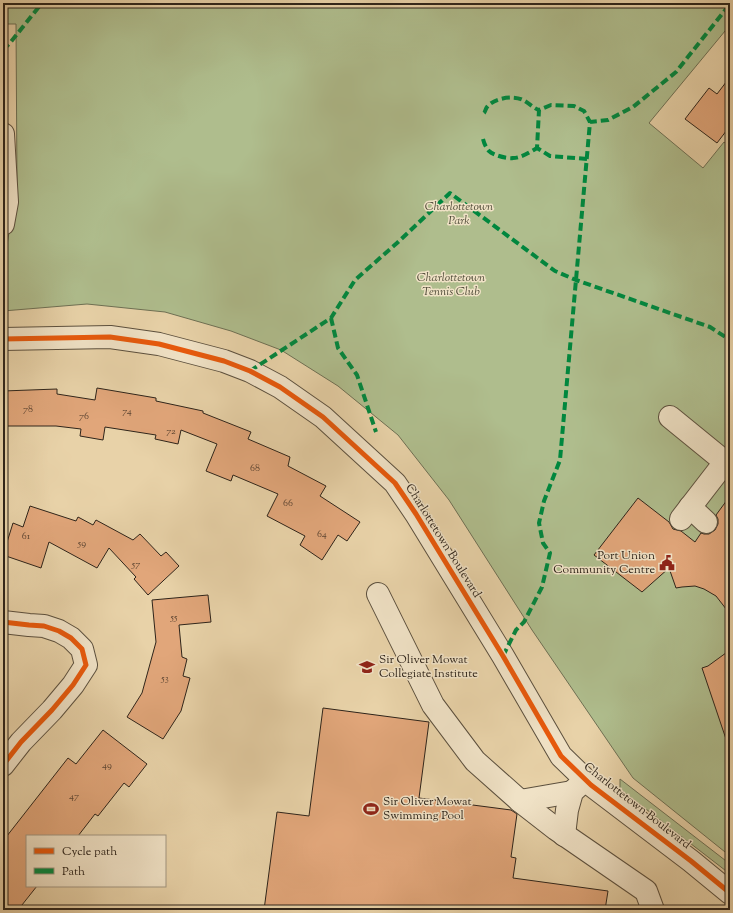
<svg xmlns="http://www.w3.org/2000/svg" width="733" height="913" font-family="'Sorts Mill Goudy',serif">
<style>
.green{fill:#afbd8d;stroke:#6e7054}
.building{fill:#e1a67a;stroke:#2e241a}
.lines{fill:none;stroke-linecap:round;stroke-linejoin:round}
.minor-casing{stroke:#5c503e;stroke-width:24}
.minor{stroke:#f0e2c6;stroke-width:22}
.quiet{stroke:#00873e;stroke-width:4;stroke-dasharray:8 4;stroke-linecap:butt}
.cycleway-casing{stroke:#f0e2c6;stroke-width:8}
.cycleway{stroke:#e8590c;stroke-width:5}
.labels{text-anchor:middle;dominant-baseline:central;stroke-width:3;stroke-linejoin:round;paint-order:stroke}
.number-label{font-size:10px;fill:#5b4432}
.park-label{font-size:12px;font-style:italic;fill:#4e4a37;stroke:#f0e2c6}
.street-label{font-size:12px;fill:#2e241a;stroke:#f0e2c6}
.poi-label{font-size:12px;fill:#2e241a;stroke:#f0e2c6;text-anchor:start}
</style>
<rect width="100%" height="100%" fill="#e8d2a8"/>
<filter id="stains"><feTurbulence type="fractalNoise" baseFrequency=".005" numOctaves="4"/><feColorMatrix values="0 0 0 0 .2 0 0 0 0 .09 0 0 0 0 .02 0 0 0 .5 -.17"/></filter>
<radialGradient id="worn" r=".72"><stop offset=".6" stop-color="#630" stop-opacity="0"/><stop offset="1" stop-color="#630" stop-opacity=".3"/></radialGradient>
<g class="green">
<path d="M3,3H730V25L649,123L703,168L724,142L730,147V856L633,778L532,630L449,500L398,435L338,386L281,350L231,331L165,312L87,304L3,311V269L17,184L16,24H3Z"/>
<path d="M620,779L730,864V874L620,789Z"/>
</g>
<g class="building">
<path d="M730,77V126L717,143L685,119L709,88L717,94Z"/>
<path d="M97,388L156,398V401L203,411V413L251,432L248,439L290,457L288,466L326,486L320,496L360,522L347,541L338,535L322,560L300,545L305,536L267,516L278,494L233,475L231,481L206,471L217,444L181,430L178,444L155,439L156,435L105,427L103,440L80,436L81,429L56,426H3V391L57,389V394L95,400Z"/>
<path d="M730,496V614L716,596L704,589L695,586L682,587L676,588L669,568L642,592L594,555L638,498L669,522L673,529L681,531L695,542L701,533L704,534H709L715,530L718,524V519L716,515Z"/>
<path d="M30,506L76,521L78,517L93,525L96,520L133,540L140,534L161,556L166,552L179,566L148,595L134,579L136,577L109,548L97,568L49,542L41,568L3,555L13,523L23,527Z"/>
<path d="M208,595L211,622L179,625L182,657L187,659L183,676L190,678L181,711L163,739L127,717L142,693L156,642L152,600Z"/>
<path d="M730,650V742H727L702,668L708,666Z"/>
<path d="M323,708L429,722L419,798L511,810L517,814L511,857L516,858L513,878L608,891L605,910H264L277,812L309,816Z"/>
<path d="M103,730L147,764L129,787L124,783L98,816L95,814L78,836H27V886H37L18,910H3V841L68,758L76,764Z"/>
</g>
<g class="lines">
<defs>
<g id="minor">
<path d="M3,134L7,202L3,224"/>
<path d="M3,339L110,337L159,344L224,361L250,371L280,387L323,417L395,483L416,514L503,656L561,756L591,785L691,861L730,893"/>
<path d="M670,417L730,466"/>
<path d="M690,507L706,522"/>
<path d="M681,519L725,462"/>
<path d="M378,594L433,705L475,761L520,801L556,829L646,891L653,910"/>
<path d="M3,622L29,625L44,626L59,631L71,638L82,649L86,665L73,685L52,710L21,742L3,765"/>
<path d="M520,801L572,792"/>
<path d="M564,835L567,810L572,792L585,780"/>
</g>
</defs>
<use href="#minor" class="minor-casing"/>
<use href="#minor" class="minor"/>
<g class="quiet">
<path d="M3,50L10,43L42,3"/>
<path d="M484,113C485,112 486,108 487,107C494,98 513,95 523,100C529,103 533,108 539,110"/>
<path d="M483,139C484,143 486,148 489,151C493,155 507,159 513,158C521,158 530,152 537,148"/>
<path d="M587,159L550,156L537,148L539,110L551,105L574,106L584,111L590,122"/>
<path d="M331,318L338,348L357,375L376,432"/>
<path d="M250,371L331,318L355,280L397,243L450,193L555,271L576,280L710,327L730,340"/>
<path d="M503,656L516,630L524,622L542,587L550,553L543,543L539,523L544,501L560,460L590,122L608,120L633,107L676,72L730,4"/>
</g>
<defs>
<g id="cycleway">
<path d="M3,339L110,337L159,344L224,361L250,371L280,387L323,417L395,483L416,514L503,656L561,756L591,785L691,861L730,893"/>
<path d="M3,622L29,625L44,626L59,631L71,638L82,649L86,665L73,685L52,710L21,742L3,765"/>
</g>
</defs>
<use href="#cycleway" class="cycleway-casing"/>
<use href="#cycleway" class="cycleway"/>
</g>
<defs>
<symbol id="civic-bare" viewBox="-9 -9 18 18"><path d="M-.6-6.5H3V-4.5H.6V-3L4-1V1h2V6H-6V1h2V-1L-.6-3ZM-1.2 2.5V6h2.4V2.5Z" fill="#8f2418" stroke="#f0e2c6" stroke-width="2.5" paint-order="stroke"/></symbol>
<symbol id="school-bare" viewBox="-9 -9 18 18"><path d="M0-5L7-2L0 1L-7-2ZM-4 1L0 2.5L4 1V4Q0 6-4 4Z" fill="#8f2418" stroke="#f0e2c6" stroke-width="2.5" paint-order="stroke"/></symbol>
<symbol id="stadium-bare" viewBox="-9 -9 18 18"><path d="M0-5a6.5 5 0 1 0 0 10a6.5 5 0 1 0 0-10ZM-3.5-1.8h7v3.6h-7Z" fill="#8f2418" stroke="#f0e2c6" stroke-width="2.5" paint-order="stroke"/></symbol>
</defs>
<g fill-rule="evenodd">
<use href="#civic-bare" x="656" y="552" width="22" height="22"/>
<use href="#school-bare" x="356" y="656" width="22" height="22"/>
<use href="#stadium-bare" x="360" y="798" width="22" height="22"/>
</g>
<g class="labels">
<g class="number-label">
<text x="28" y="409">78</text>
<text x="127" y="411">74</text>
<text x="84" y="416">76</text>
<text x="171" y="431">72</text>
<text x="255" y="468">68</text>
<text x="288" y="503">66</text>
<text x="322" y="534">64</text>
<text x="26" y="536">61</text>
<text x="82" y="543">59</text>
<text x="136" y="564">57</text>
<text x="174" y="617">55</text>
<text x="165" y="678">53</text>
<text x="107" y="765">49</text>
<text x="74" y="796">47</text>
</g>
<g class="park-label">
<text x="459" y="207">Charlottetown<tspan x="459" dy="14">Park</tspan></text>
<text x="451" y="278">Charlottetown<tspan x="451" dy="14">Tennis Club</tspan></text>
</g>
<g class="street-label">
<text transform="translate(443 541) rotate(58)">Charlottetown Boulevard</text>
<text transform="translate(637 806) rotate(38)">Charlottetown Boulevard</text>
</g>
<g class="poi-label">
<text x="655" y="556" text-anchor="end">Port Union<tspan x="655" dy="14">Community Centre</tspan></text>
<text x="379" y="660">Sir Oliver Mowat<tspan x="379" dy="14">Collegiate Institute</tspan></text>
<text x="383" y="802">Sir Oliver Mowat<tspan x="383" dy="14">Swimming Pool</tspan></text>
</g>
</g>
<rect width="733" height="913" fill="none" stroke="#e8d2a8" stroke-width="16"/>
<rect x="4" y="4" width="725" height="905" fill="none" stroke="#2e241a" stroke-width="2"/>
<rect x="8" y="8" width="717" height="897" fill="none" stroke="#2e241a"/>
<rect x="26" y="835" width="140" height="52" fill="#f0e2c6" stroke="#a29681"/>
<rect x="34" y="848" width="20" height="6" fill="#e8590c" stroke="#a29681"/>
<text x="62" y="855" font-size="12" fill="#2e241a">Cycle path</text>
<rect x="34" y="868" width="20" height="6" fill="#00873e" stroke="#a29681"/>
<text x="62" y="875" font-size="12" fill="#2e241a">Path</text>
<rect width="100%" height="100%" filter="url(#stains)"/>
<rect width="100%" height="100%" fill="url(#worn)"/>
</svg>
